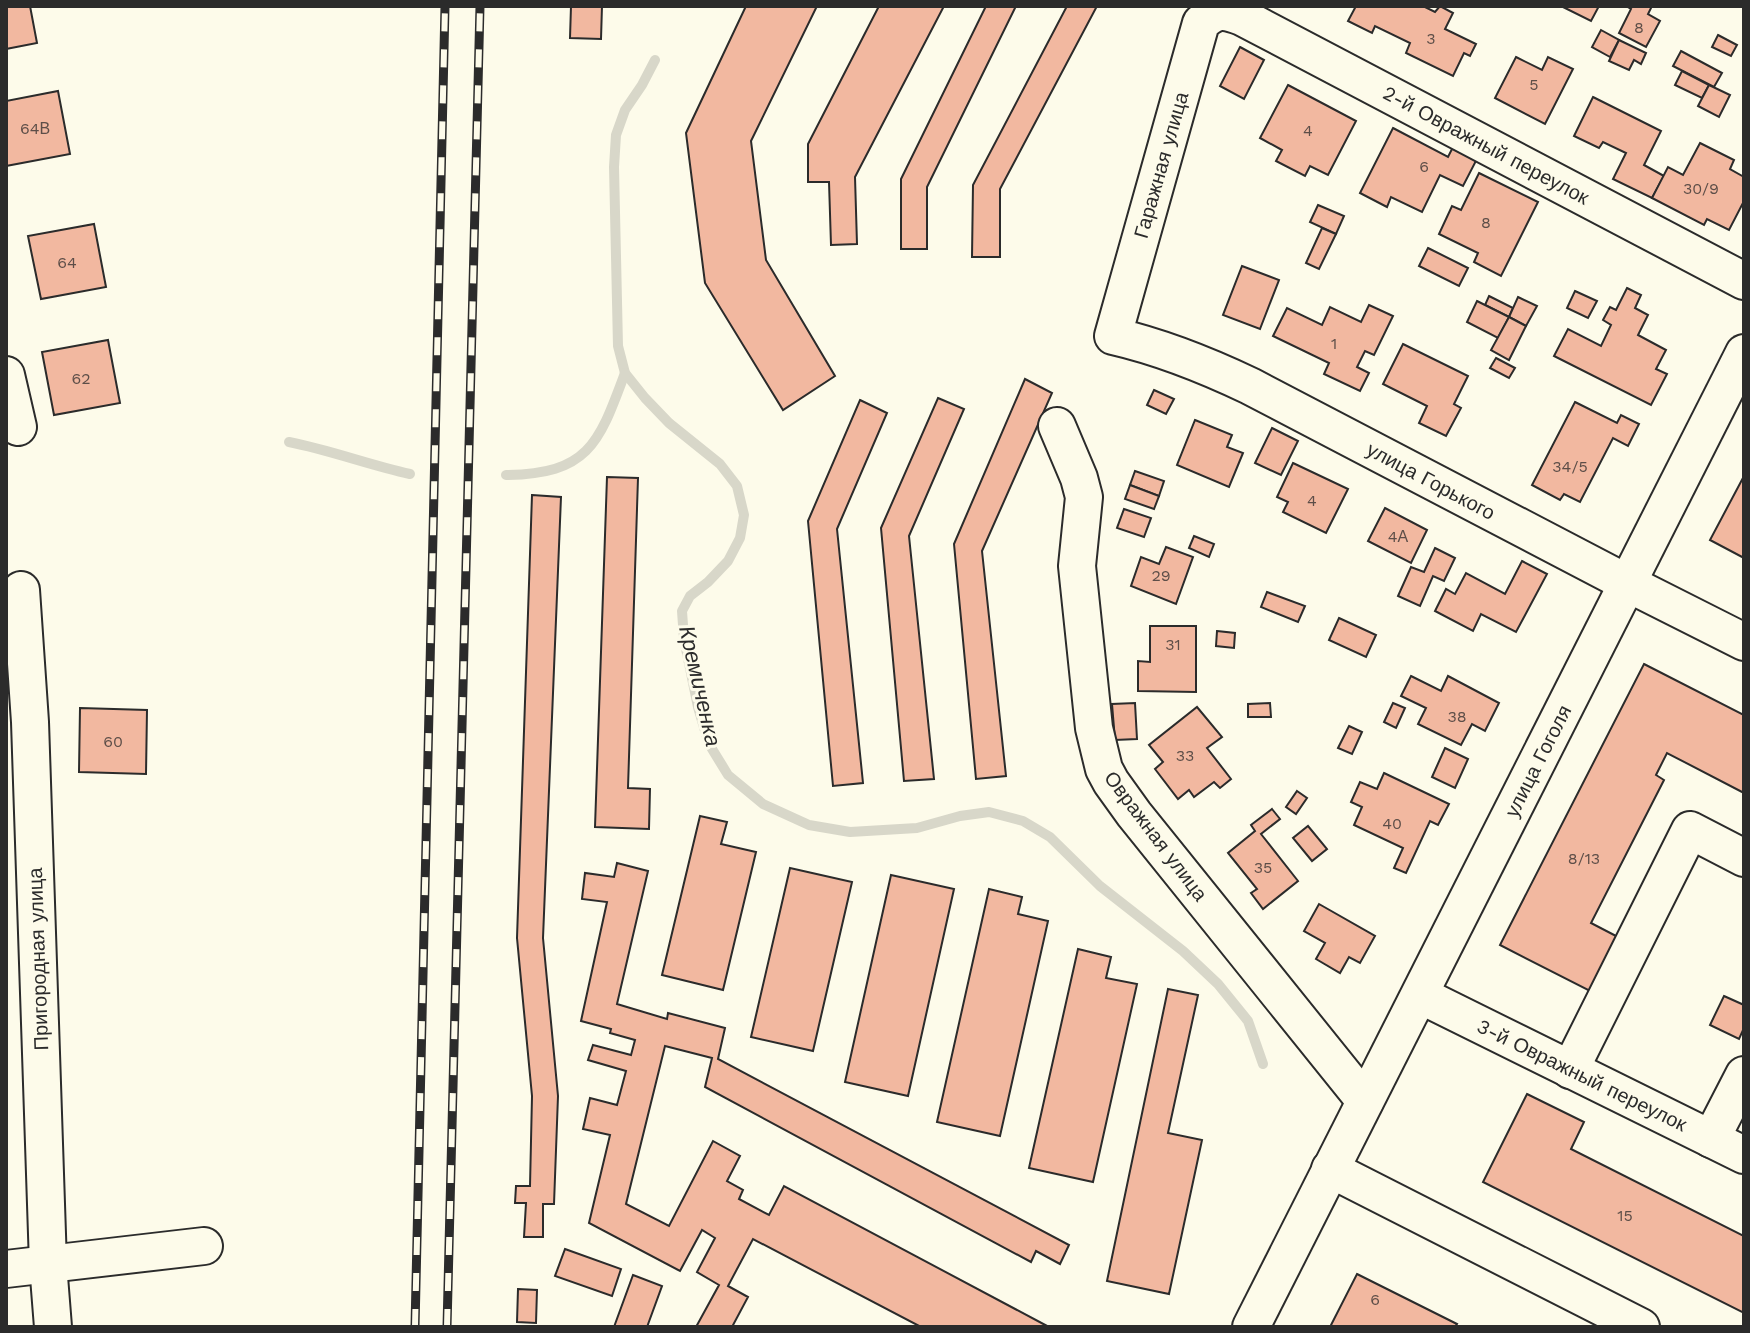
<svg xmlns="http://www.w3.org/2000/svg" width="1750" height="1333" font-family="'Work Sans',sans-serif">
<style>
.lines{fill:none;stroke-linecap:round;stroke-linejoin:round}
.stream{stroke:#d8d7c9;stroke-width:10}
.building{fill:#f2b8a0;stroke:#2b2b2b;stroke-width:2}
.minor-casing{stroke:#2b2b2b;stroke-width:40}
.minor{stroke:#fdfbea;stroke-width:36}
.rail-casing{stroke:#2b2b2b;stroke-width:9}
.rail{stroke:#fdfbea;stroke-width:6;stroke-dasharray:18;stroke-linecap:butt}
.labels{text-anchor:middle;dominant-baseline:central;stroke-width:6;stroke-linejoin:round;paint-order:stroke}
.number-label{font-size:16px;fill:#5d4e48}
.street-label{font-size:20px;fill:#2b2b2b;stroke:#fdfbea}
.water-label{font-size:22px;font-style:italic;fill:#2b2b2b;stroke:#fdfbea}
</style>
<rect width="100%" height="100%" fill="#fdfbea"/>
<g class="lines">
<g class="stream">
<path d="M655,60L642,85L625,110L616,135L614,167L618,346L625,373L645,398L669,423L720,464L737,486L744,515L740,538L728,561L708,582L690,596L682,611L684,639L698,707L709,744L728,775L763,804L809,825L850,832L917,828L960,816L989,812L1023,821L1050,837L1100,886L1183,951L1218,984L1248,1021L1263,1064"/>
<path d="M289,442C330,450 369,465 410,474"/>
<path d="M506,475C589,474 599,443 625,373"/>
</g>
</g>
<g class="building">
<path d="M6,6H30L37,43L6,49Z"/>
<path d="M571,6H602L601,39L570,38Z"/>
<path d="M746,6H817L751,141L766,260L835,376L783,410L705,283L686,133Z"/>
<path d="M879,6H944L855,177L857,244L831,245L829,182H808V144Z"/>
<path d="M986,6H1016L927,187V249H901V179Z"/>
<path d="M1067,6H1097L1000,189V257H972L973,185Z"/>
<path d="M1356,6H1423L1435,12L1440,6L1453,13L1445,29L1476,44L1470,56L1464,53L1453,76L1406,53L1410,43L1375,26L1372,33L1348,21Z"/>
<path d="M1561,6H1599L1591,21Z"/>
<path d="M1626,6H1652L1648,14L1660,21L1646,47L1619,33L1631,9Z"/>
<path d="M1601,30L1619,40L1610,57L1592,47Z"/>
<path d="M1718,35L1737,45L1731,56L1712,47Z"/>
<path d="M1619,40L1646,53L1641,64L1634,60L1629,70L1609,61Z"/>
<path d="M1240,47L1264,60L1244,99L1220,86Z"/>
<path d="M1681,51L1722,73L1714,87L1673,66Z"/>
<path d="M1516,57L1542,70L1548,57L1573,69L1545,124L1495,98Z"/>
<path d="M1682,71L1709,85L1702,98L1675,85Z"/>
<path d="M1288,85L1356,121L1328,175L1310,166L1305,176L1276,161L1282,150L1260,138Z"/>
<path d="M1709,85L1730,95L1719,117L1698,106Z"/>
<path d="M58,91L70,154L6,166V101Z"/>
<path d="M1593,97L1661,131L1644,165L1664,176L1652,198L1613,179L1626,153L1603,142L1599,148L1574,136Z"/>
<path d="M1393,128L1448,157L1455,143L1479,155L1463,186L1440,175L1422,212L1391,197L1387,207L1360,193Z"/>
<path d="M1700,143L1734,160L1730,169L1744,177V201L1729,230L1707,219L1704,225L1652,198L1668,167L1683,175Z"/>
<path d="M1479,173L1538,202L1501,276L1474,262L1478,253L1439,234L1452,206L1461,210Z"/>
<path d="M1318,205L1344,216L1336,234L1310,222Z"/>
<path d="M94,224L106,287L41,299L28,236Z"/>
<path d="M1322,228L1336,234L1319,269L1306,263Z"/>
<path d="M1428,248L1468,268L1459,286L1419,266Z"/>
<path d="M1242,266L1279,280L1260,329L1223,315Z"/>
<path d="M1627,288L1641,295L1635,308L1648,315L1638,335L1666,350L1656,369L1667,374L1651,405L1554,356L1568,329L1601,346L1611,325L1603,320L1610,307L1616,310Z"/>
<path d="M1575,291L1597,301L1588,318L1567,308Z"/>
<path d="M1489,296L1513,308L1509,317L1485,305Z"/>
<path d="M1518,297L1537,306L1526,326L1509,317Z"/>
<path d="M1477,301L1509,317L1498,338L1467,322Z"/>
<path d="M1369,305L1393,316L1374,355L1365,351L1357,367L1369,373L1360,391L1324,374L1329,363L1273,336L1287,308L1322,325L1330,307L1361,322Z"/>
<path d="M1509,317L1526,326L1509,360L1491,350Z"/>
<path d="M108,340L120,403L54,415L42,352Z"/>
<path d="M1403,344L1468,376L1454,404L1461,408L1446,436L1419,423L1427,406L1383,384Z"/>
<path d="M1496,358L1515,368L1509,378L1490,368Z"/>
<path d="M1025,379L1052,393L982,551L1006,776L976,779L954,544Z"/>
<path d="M1154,390L1174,399L1166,414L1147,405Z"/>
<path d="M938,398L964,409L909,536L934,779L904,781L881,528Z"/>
<path d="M860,400L887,413L837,529L863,783L833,786L808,521Z"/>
<path d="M1575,402L1617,423L1621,415L1639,424L1628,446L1613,438L1580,502L1564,494L1560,500L1532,485Z"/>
<path d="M1195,420L1232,435L1227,447L1243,453L1229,487L1177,465Z"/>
<path d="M1272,428L1298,441L1281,475L1255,463Z"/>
<path d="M1293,463L1348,489L1326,533L1283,512L1288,502L1277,497Z"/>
<path d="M1135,471L1164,481L1159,496L1130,485Z"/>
<path d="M1744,476V558L1710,540Z"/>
<path d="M607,477L638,478L628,788L650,789L649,829L595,827Z"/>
<path d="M1130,485L1159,496L1154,509L1125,499Z"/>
<path d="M532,495L561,497L543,938L558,1096L554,1204H543V1237H524L526,1203H515L516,1186H530L532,1096L517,938Z"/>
<path d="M1385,508L1427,530L1411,563L1368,541Z"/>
<path d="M1124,509L1151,518L1144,537L1117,528Z"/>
<path d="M1194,536L1214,544L1209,557L1189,548Z"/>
<path d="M1166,547L1193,557L1176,604L1131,586L1141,557L1159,564Z"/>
<path d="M1435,548L1455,558L1444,581L1433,576L1420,606L1398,596L1411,567L1424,572Z"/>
<path d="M1522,561L1547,574L1516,632L1481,614L1473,631L1435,611L1446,589L1455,594L1466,573L1505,594Z"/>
<path d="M1267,592L1305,606L1298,622L1261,607Z"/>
<path d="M1339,618L1376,635L1366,657L1329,640Z"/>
<path d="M1150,626H1196V692L1138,691V661L1150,662Z"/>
<path d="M1217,631L1235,633L1234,648L1216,646Z"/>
<path d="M1644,664L1744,715V793L1667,753L1656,775L1664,780L1591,923L1618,937L1590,991L1500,945Z"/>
<path d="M1411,676L1441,691L1448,676L1499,703L1485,731L1472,724L1461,745L1418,724L1426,708L1401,696Z"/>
<path d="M1135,703L1137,739L1115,740L1112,704Z"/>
<path d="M1270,703L1271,717H1248V704Z"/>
<path d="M1393,703L1405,708L1396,728L1384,722Z"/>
<path d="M1197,707L1222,737L1207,748L1231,779L1220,788L1214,782L1194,797L1189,790L1178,799L1155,769L1163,762L1149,745Z"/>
<path d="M80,708L147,710L146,774L79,772Z"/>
<path d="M1349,726L1362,732L1352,754L1338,748Z"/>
<path d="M1445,748L1468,759L1455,788L1432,777Z"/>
<path d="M1384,773L1449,804L1438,825L1430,821L1406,873L1394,868L1403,848L1354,825L1362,807L1351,802L1360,782L1377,789Z"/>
<path d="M1297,791L1307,798L1296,814L1286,807Z"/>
<path d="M1272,809L1280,819L1261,834L1298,881L1263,909L1251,893L1257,889L1228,853L1255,831L1251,825Z"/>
<path d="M700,816L727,822L721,844L756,852L723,990L662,975Z"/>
<path d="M1308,826L1327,849L1312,861L1293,838Z"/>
<path d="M617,863L648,871L617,1004L667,1019L668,1013L725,1028L718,1059L1069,1245L1060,1264L1036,1251L1031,1262L705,1087L712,1058L665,1046L626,1204L669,1226L713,1141L740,1156L727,1181L743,1190L739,1199L769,1215L784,1186L1049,1327H921L753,1239L728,1286L748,1297L732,1327H696L719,1285L697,1272L715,1238L702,1230L680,1271L589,1223L610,1135L583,1129L590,1098L617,1105L626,1071L588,1060L593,1045L631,1055L635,1040L610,1033L611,1029L581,1021L607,902L582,899L585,873L614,877Z"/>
<path d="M790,868L852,882L813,1051L751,1037Z"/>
<path d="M891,875L954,889L908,1096L845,1082Z"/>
<path d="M989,889L1022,897L1018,914L1048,921L1000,1136L937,1122Z"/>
<path d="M1319,904L1375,936L1360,963L1349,957L1340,973L1316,959L1325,943L1304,931Z"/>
<path d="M1078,949L1111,957L1106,978L1137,984L1093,1182L1029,1168Z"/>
<path d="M1168,989L1198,995L1168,1133L1202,1140L1169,1294L1107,1281Z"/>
<path d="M1724,996L1744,1005V1028L1739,1039L1710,1025Z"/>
<path d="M1527,1094L1584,1122L1571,1149L1744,1236V1313L1483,1182Z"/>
<path d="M565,1249L621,1269L612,1296L555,1276Z"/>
<path d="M1357,1274L1457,1324L1455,1327H1330Z"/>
<path d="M633,1275L662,1286L647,1327H614Z"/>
<path d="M518,1289L537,1290L536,1323L517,1322Z"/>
</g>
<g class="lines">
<defs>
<g id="minor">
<path d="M1744,281L1242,17C1223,10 1217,9 1201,23L1113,336C1161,347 1206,365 1250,386L1627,583L1744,642"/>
<path d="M6,375L18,427"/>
<path d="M1057,426L1079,478L1084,497L1077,566L1094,728L1104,769L1111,782L1134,814L1365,1101"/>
<path d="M21,590L30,722L48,1264L53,1327"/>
<path d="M1420,995L1744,1155"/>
<path d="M1570,1070L1690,830L1744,858"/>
<path d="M1711,1139L1744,1075"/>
<path d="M1330,1169L1641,1327"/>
<path d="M6,1269L204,1246"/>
<path d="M1251,1327L1744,353"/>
</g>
</defs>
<use href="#minor" class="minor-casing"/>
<use href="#minor" class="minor"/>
<defs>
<g id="rail">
<path d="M415,1327L445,6"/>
<path d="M447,1327L480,6"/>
</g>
</defs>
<use href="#rail" class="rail-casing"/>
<use href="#rail" class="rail"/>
</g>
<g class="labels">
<g class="number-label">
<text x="1639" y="27">8</text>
<text x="1431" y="38">3</text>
<text x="1534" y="84">5</text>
<text x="35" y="128">64В</text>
<text x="1308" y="130">4</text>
<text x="1424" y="166">6</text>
<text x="1701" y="188">30/9</text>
<text x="1486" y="222">8</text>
<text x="67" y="262">64</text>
<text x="1334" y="343">1</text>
<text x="81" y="378">62</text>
<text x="1570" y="466">34/5</text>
<text x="1312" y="500">4</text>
<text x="1398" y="536">4А</text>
<text x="1161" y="575">29</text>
<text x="1173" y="644">31</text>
<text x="1457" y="716">38</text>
<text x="113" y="741">60</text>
<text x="1185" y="755">33</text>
<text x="1392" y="823">40</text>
<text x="1584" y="858">8/13</text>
<text x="1263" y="867">35</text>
<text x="1625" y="1215">15</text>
<text x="1375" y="1299">6</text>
</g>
<g class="street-label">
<text transform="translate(1486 145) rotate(28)">2-й Овражный переулок</text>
<text transform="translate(1161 165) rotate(-74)">Гаражная улица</text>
<text transform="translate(1431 481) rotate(28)">улица Горького</text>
<text transform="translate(1538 761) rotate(-63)">улица Гоголя</text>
<text transform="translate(1156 836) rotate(53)">Овражная улица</text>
<text transform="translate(38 959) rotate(-92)">Пригородная улица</text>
<text transform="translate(1582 1075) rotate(26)">3-й Овражный переулок</text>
</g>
<g class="water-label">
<text transform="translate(700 686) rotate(77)">Кремиченка</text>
</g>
</g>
<rect width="1750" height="1333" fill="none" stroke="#2b2b2b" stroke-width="16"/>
</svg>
